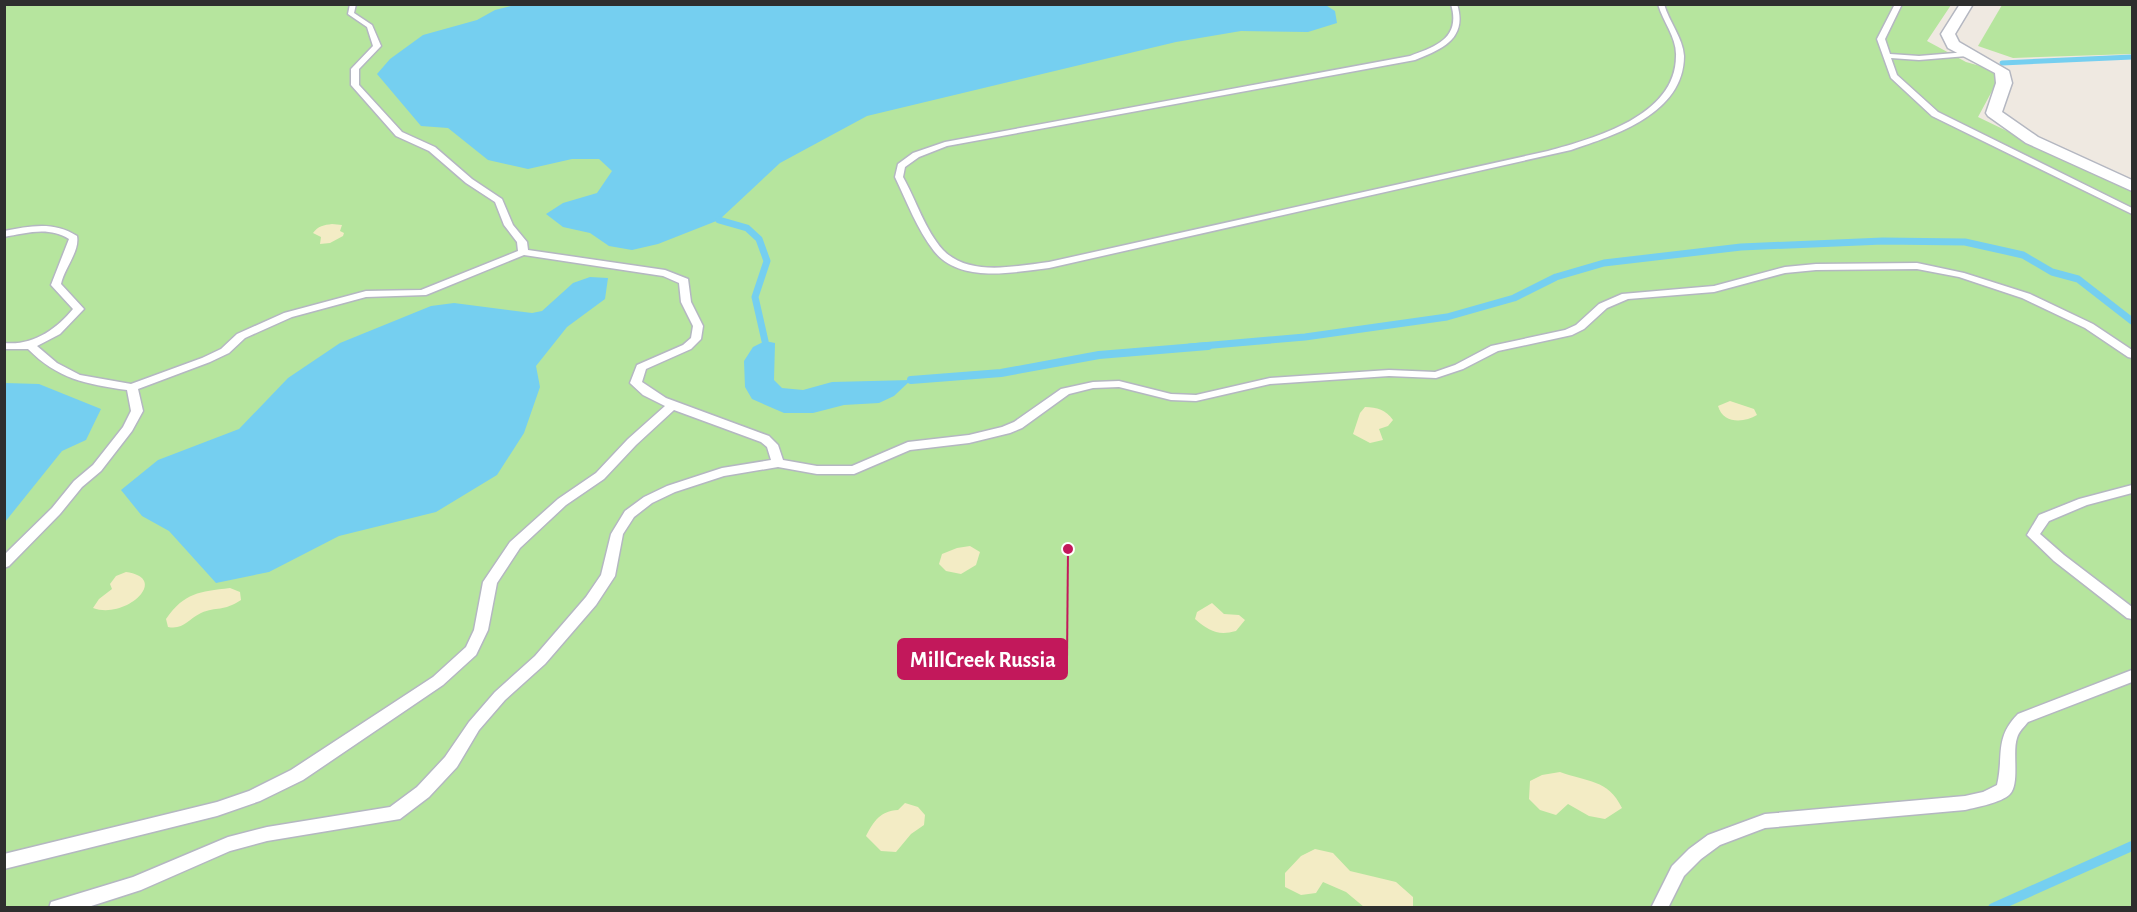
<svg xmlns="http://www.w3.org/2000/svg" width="2137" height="912" font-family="'Alegreya Sans',sans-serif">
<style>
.green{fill:#b6e59e}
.sand{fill:#f3ecc5}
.water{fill:#75cff0}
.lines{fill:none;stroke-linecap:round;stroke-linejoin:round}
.stream-far3{stroke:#75cff0;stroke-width:5}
.stream-far2{stroke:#75cff0;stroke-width:7}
.stream-far1{stroke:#75cff0;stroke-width:8}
.stream{stroke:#75cff0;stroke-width:10}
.lane-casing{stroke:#b4b7c1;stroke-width:3}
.street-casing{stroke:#b4b7c1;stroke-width:3}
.lane{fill:#fff;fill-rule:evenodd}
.street{fill:#fff;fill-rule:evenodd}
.leader{fill:none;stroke:#c2185b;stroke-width:2}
.callout-dot{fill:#c2185b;stroke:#fff;stroke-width:2}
.callout{fill:#c2185b;stroke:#c2185b;stroke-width:2}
.callout-label{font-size:22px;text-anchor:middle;font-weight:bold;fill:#fff}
</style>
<rect width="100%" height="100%" fill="#efe9e1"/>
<g class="green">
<path d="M5,5H1951L1927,41L1966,62L1991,69L1998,80L1978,117L2132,191V907L5,908Z"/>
<path d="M2002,5H2132V54L2013,58L1978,46Z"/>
</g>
<g class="sand">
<path d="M332,224L342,225L340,231L344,233L343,236L330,243L320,244L321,237L313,233C318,226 324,225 332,224Z"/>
<path d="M1730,401L1754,409L1757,415C1744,423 1723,424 1718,406Z"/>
<path d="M1365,407C1377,407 1386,410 1393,420L1388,426L1379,429L1383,440L1370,443L1353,434L1360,413Z"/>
<path d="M970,546L980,552L976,565L961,574L946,571L939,564L942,554L957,548Z"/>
<path d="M126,572C171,578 126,620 93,608L99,599L112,589L110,584L116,576Z"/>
<path d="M230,588L240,592L241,600C223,612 217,606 201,613C188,619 184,630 168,627L166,619C185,592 199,592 230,588Z"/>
<path d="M1212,603L1224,614L1239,615L1245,620L1236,631C1218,636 1209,631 1195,619L1197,612Z"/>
<path d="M1560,772C1587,782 1608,779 1622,808L1605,819L1589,816L1568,804L1556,815L1540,810L1529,799L1530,781L1542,775Z"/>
<path d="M905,803L918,807L925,815L924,825L911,834L896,852L881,851L866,836C874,821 880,811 898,810Z"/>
<path d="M1315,849L1333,853L1350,871L1396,882L1413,897V907H1364L1346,892L1323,882L1316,893L1301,895L1285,887V873L1301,856Z"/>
</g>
<g class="water">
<path d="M1324,4L1335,11L1337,23L1308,32L1241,31L1176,42L867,116L780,163L719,220L658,244L632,250L609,246L590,233L563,227L546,214L563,203L597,193L612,171L599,159H572L528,169L488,160L448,128L421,126L377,74L390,59L423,35L477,20L495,10L515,5Z"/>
<path d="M590,277L608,278L605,299L567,327L536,366L540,387L524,433L497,475L436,512L339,536L269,572L216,583L169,531L142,516L121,490L158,460L239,429L288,378L340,343L431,306L454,303L532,313L542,311L573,283Z"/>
<path d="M765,341L775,343L774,380L782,388L803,390L832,382L911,380L894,396L879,403L844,405L813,413H784L752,399L745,387L744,361L753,347Z"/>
<path d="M5,383L39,384L101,409L86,440L62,451L5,522Z"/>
</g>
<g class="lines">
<path class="stream-far3" d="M2002,63L2132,57"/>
<g class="stream-far2">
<path d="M719,220L747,228L759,239L767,261L755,297L765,341"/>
<path d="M1190,347L1305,337L1447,317L1514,298L1556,277L1604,263L1741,247L1883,241L1965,242L2023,255L2052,272L2078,279L2132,321"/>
</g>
<path class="stream-far1" d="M911,380L1001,373L1099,355L1208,346"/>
<path class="stream" d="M1993,908L2132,846"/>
<defs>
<g id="lane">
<path d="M350,4H356L354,13L372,25L381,46L359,69V85L402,132L435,147L472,179L502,199L513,225L527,242L528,250L665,270L688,279L691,302L703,326L701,339L691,349L646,369L642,382L666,398L769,436L778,445L783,460L817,466H852L908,442L969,435L1002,427L1014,422L1061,389L1093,382L1119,381L1171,394L1196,395L1270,378L1389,370L1435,372L1455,365L1491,346L1565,330L1576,325L1599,304L1622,294L1714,286L1785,267L1816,264L1917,263L1964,273L2030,294L2093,324L2132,350V358L2128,357L2085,328L2022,298L1959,277L1917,269L1816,270L1785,273L1714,292L1628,299L1607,308L1584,329L1572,335L1498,351L1463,369L1436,378L1389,376L1270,384L1196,401L1171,400L1119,387L1093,388L1069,394L1022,428L1010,433L969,443L910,450L854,474H817L778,467L724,476L675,492L652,503L634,517L623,534L615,576L596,605L545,664L505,700L479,730L457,767L429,797L400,819L267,841L230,851L141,890L85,908H49L51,902L133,877L228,837L267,827L390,807L417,787L445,757L469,722L495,692L535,656L586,597L601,575L611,534L625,511L644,497L667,486L722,468L771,460L767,447L761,442L674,410L636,445L604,479L566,505L520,548L497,583L488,630L476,655L443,685L303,780L260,801L217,816L4,869V854L217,802L249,791L291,770L433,677L466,647L474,630L483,582L510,542L558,499L596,473L628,439L665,406L643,395L630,383L637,365L683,345L691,338L693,326L681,302L679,283L663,276L524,255L426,295L366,297L292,317L245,338L229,353L210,362L138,389L143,411L132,431L101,471L82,487L60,514L9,566L4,568V555L52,508L74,481L93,465L123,427L131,411L127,390C85,384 58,379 28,349H4V343C32,346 56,330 73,309L51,285L69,239C49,226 26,233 4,237V231C30,226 54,221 77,236C80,251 64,269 61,284L84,309L60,334L37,346L57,363L80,375L131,384L202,358L221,349L237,334L284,313L366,291L421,290L518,251L517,242L504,225L495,202L466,183L429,151L396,136L351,85V69L373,46L367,27L348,14Z"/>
<path d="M1451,4H1457C1468,39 1442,49 1415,60L947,146L919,157L905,167L903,177C916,200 925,230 943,250C969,277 1016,266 1049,262L1548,151C1595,138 1676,116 1676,56C1677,38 1663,22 1658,4H1664C1669,22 1683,38 1684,56C1684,113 1616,135 1571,150L1049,268C1014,272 960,284 934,251C917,229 907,202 895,177L898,164L913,153L945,142L1410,56C1437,46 1461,38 1451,4Z"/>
<path d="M1895,4H1902L1885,39L1890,54L1919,56L1967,52L1971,54L1967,56L1919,60L1891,58L1897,75L1938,112L2132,208V214L1932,116L1891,78L1877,39Z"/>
<path d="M2132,485V493L2087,505L2049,521L2040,534L2064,555L2132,607V619L2127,618L2054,561L2027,535L2039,515L2079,499Z"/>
<path d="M2132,670V682L2028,722C2024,727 2019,731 2017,738C2012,752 2020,783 2010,794C2001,803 1977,807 1965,810L1765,828L1720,845L1701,859L1684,876L1668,908H1651L1672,866L1689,849L1708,835L1765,814L1965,796L1983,792L1997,785C2004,756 1994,738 2018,714Z"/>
</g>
<path id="street" d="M1960,4H1973L1955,34L1959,42L2009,71L2012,83L2002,112L2038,137L2132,180V191L2026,143L1988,116L1986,113L1996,83L1995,73L1948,48L1941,34Z"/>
</defs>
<use href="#lane" class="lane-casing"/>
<use href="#street" class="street-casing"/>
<use href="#lane" class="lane"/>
<use href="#street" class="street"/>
</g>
<path class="leader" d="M1068 549L1067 659"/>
<circle class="callout-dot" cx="1068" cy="549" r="6"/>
<rect class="callout" x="898" y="639" width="169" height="40" rx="6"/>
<g class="callout-label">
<text x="983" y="667">MillCreek Russia</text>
</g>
<rect width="2137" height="912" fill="none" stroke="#2e2e2e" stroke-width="12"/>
</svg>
